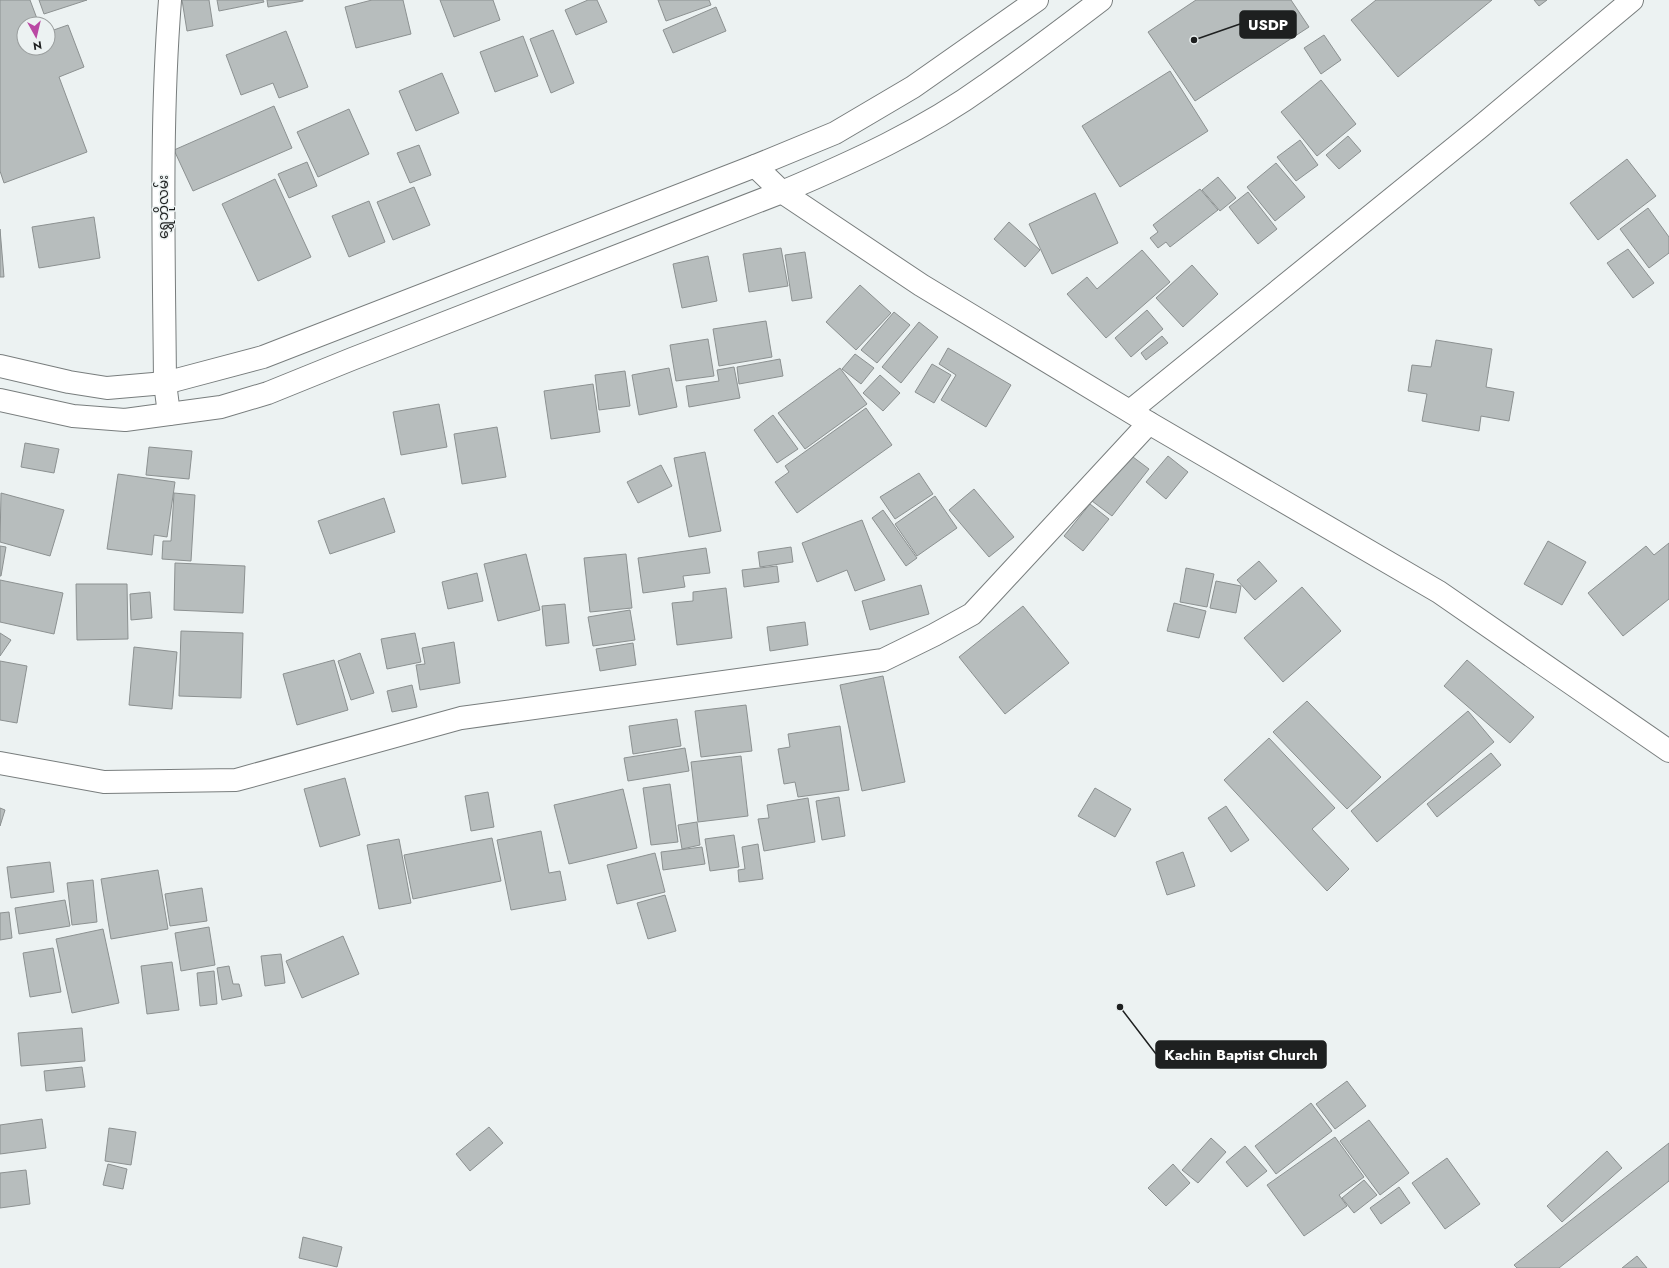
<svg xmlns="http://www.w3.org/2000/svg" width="1669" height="1268" font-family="Jost,'Noto Sans Myanmar',sans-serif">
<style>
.building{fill:#b7bdbd;stroke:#8c9191}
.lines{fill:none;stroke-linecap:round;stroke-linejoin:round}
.minor-casing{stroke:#787d7d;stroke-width:24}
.major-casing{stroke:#787d7d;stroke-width:24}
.minor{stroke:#fff;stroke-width:22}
.major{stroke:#fff;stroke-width:22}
.labels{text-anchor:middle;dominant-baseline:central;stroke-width:3;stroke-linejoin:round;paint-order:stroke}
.street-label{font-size:14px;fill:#1e2020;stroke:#ecf2f2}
.leader{fill:none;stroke:#1e2020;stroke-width:1.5}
.callout-dot{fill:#1e2020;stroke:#ecf2f2;stroke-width:1.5}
.callout{fill:#1e2020;stroke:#1e2020;stroke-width:1.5}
.callout-label{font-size:15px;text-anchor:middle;font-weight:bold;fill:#fff}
</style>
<rect width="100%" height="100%" fill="#ecf2f2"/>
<g class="building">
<path d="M0,0H30L39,24H24V48H48V32L68,25L84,67L59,77L87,152L4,183L0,171Z"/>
<path d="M39,0H87L44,14Z"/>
<path d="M182,0H209L213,26L187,31Z"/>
<path d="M217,0H263L264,2L219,11Z"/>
<path d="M267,0H303V1L268,7Z"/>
<path d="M372,0H403L411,34L356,48L345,7Z"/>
<path d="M440,0H493L500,20L454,37Z"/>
<path d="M588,0H597L607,22L576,35L565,10Z"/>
<path d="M658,0H709L711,5L666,21Z"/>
<path d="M1196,0H1291L1309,27L1195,101L1148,32Z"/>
<path d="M1376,0H1492L1398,77L1351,20Z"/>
<path d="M1534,0H1547L1539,6Z"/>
<path d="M716,7L726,31L673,53L663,30Z"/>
<path d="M553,30L574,83L551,93L530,39Z"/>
<path d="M286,31L308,87L279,98L273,83L241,95L226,55Z"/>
<path d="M1324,35L1341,60L1321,74L1304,48Z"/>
<path d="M523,36L538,76L495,92L480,52Z"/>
<path d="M1170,71L1208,131L1120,187L1082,126Z"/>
<path d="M442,73L459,113L416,131L399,91Z"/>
<path d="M1321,80L1356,124L1317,156L1281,112Z"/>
<path d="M274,106L292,148L193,191L174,150Z"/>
<path d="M349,109L369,154L318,177L297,132Z"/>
<path d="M1348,136L1361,151L1339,169L1326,155Z"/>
<path d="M1300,140L1318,165L1296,181L1277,157Z"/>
<path d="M419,145L431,175L410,183L397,153Z"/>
<path d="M1627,159L1656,196L1598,240L1570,203Z"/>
<path d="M307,162L317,186L289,198L278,174Z"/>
<path d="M1276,163L1305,197L1275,221L1247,187Z"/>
<path d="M1218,177L1236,198L1220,211L1202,190Z"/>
<path d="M275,179L311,257L258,281L222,204Z"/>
<path d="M414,187L430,225L393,240L377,202Z"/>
<path d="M1200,189L1218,210L1170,247L1166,242L1158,248L1150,238L1158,232L1153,225Z"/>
<path d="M1248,192L1277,229L1258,244L1229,207Z"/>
<path d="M1095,193L1118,243L1052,274L1029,224Z"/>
<path d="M369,201L385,242L349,257L332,216Z"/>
<path d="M1648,208L1669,237V253L1649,268L1620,229Z"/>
<path d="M94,217L100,258L39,268L32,227Z"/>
<path d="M1009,222L1040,250L1025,267L994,239Z"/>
<path d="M0,229L4,277H0Z"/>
<path d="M781,248L788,286L749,292L743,254Z"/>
<path d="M1628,249L1654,283L1633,298L1607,263Z"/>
<path d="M1142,250L1170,282L1106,338L1067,294L1087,277L1097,289Z"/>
<path d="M805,252L812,298L792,301L785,255Z"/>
<path d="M708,256L717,301L682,308L673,264Z"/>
<path d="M1192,265L1218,294L1183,327L1156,298Z"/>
<path d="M860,285L891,313L856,350L826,322Z"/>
<path d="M1147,310L1163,329L1131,357L1115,338Z"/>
<path d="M894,312L910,325L877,363L861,350Z"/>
<path d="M766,321L772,357L719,366L713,329Z"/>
<path d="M919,322L938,337L901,383L882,367Z"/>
<path d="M1162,336L1168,343L1146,360L1141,353Z"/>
<path d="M708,339L714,376L676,381L670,345Z"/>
<path d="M1436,340L1492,349L1486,387L1514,392L1509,421L1481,416L1479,431L1422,421L1427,394L1408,391L1412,365L1431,367Z"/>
<path d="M948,348L1011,385L986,427L941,400L956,375L939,364Z"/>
<path d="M855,354L874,368L861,384L842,369Z"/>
<path d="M780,359L783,376L739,384L737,367Z"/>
<path d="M932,364L951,375L934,403L915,392Z"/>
<path d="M734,367L740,398L689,407L686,386L719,381L717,370Z"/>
<path d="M669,368L677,407L639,415L632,375Z"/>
<path d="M840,368L867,404L805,449L778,413Z"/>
<path d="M625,371L630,406L599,410L595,375Z"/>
<path d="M880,375L900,393L883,411L863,393Z"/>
<path d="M593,384L600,432L551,439L544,391Z"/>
<path d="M439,404L447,447L401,455L393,412Z"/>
<path d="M866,408L892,445L797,513L775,482L789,472L785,466Z"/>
<path d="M773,415L798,449L777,463L754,430Z"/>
<path d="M497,427L506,477L462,484L454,434Z"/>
<path d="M25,443L59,449L54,473L21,467Z"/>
<path d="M149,447L192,451L189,479L146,475Z"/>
<path d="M705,452L721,531L689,537L674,458Z"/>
<path d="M1129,454L1149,469L1112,516L1092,501Z"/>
<path d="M1168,456L1188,472L1166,499L1146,482Z"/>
<path d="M661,465L672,486L638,503L627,482Z"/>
<path d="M919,473L933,494L895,519L880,497Z"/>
<path d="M118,474L175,482L167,537L154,535L152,555L107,549Z"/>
<path d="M974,489L1014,537L989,557L949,510Z"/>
<path d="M1,493L64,510L50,556L0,542Z"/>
<path d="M174,493L195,495L191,561L162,559L163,541H171Z"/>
<path d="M935,496L957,528L917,556L895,524Z"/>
<path d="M384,498L395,532L330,554L318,521Z"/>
<path d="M1090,504L1109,519L1083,551L1064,536Z"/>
<path d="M883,510L917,558L906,566L872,518Z"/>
<path d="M862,520L885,580L855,591L847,570L817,582L802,543Z"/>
<path d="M1548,541L1586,562L1562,605L1524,584Z"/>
<path d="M1669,543V599L1623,636L1588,593L1646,546L1654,555Z"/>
<path d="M0,546L6,547L1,576H0Z"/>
<path d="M791,547L793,562L760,567L758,552Z"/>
<path d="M706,548L710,573L683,576L685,587L643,593L638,558Z"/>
<path d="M526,554L540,610L498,621L484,564Z"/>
<path d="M626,554L632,608L590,612L584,558Z"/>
<path d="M1259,561L1277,581L1255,600L1237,580Z"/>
<path d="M175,563L245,566L243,613L174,610Z"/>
<path d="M777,566L779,582L744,587L742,570Z"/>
<path d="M1186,568L1214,574L1207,607L1180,602Z"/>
<path d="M477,573L483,601L448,609L442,582Z"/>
<path d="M0,580L63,593L54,634L0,622Z"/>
<path d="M1216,581L1241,586L1236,613L1210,608Z"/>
<path d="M76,584H127L128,639L77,640Z"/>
<path d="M921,585L929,614L870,630L862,601Z"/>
<path d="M1302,587L1341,631L1283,682L1244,638Z"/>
<path d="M726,588L732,638L677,645L672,603L693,601V592Z"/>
<path d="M150,592L152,618L131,620L130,594Z"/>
<path d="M1174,603L1206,611L1199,638L1167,631Z"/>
<path d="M565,604L569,643L546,646L542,606Z"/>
<path d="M1023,606L1069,663L1005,714L959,657Z"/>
<path d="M630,610L635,640L593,646L588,617Z"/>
<path d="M805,622L808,645L770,651L767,627Z"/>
<path d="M181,631L243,633L241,698L179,696Z"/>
<path d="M0,633L11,640L0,656Z"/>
<path d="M415,633L421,662L387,669L381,639Z"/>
<path d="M454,642L460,683L420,690L416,665L425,664L422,648Z"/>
<path d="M633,643L636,665L600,671L596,649Z"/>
<path d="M134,647L177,652L172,709L129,705Z"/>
<path d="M360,653L374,693L351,700L338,661Z"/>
<path d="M334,660L348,710L297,725L283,674Z"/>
<path d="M1467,660L1534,717L1510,743L1444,686Z"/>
<path d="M0,661L27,666L17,723L0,720Z"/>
<path d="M883,676L905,782L862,791L840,685Z"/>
<path d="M412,685L417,707L392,712L387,691Z"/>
<path d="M1307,701L1381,777L1347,809L1273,732Z"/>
<path d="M746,705L752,751L701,757L695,711Z"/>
<path d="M1468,711L1494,742L1377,842L1351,811Z"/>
<path d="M677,719L681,746L633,754L629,726Z"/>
<path d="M840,726L849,790L798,797L795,782L784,784L778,749L790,747L788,734Z"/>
<path d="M1269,738L1335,808L1312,829L1349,869L1327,891L1224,780Z"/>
<path d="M685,748L689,771L628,781L624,758Z"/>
<path d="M1491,753L1501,765L1437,817L1427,804Z"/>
<path d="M741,756L748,816L698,822L691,762Z"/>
<path d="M345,778L360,835L320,847L304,789Z"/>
<path d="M670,784L678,842L651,845L643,788Z"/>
<path d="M1095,788L1131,809L1115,837L1078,816Z"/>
<path d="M623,789L637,848L569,864L554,805Z"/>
<path d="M488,792L494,827L471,831L465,796Z"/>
<path d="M839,797L845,836L822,840L816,801Z"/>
<path d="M808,798L815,842L764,851L758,819L769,818L767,805Z"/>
<path d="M1226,806L1249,840L1231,852L1208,818Z"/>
<path d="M0,808L5,810L0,826Z"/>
<path d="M697,822L700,845L682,849L678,825Z"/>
<path d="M541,831L549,873L560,871L566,900L511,910L497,840Z"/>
<path d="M734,835L739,867L710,871L705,839Z"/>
<path d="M492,838L501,881L413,899L404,855Z"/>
<path d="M399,839L411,903L379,909L367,845Z"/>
<path d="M758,844L763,879L739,882L738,870L745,869L742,847Z"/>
<path d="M702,847L705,864L663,870L661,852Z"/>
<path d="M1183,852L1195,886L1167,895L1156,862Z"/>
<path d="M655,853L665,892L617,904L607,865Z"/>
<path d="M50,862L54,892L11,898L7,867Z"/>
<path d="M158,870L168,929L111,939L101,879Z"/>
<path d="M93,880L97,922L72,925L67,883Z"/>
<path d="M202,888L207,921L170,926L165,894Z"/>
<path d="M665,895L676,931L648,939L637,903Z"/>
<path d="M65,900L70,926L19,934L15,908Z"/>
<path d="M9,912L12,938L0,940V913Z"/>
<path d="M209,927L215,965L181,971L175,933Z"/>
<path d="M103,929L119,1003L72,1013L56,939Z"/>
<path d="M343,936L359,974L302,998L286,961Z"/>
<path d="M53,948L61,992L30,997L23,953Z"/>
<path d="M281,954L285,983L265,986L261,956Z"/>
<path d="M172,962L179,1010L147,1014L141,966Z"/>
<path d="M229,966L233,984H239L242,996L222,1000L217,968Z"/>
<path d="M214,971L217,1004L200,1006L197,973Z"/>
<path d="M82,1028L85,1061L21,1066L18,1033Z"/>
<path d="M82,1067L85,1087L46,1091L44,1071Z"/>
<path d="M1347,1081L1366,1106L1335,1129L1316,1104Z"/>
<path d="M1311,1103L1332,1131L1276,1174L1255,1146Z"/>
<path d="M42,1119L46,1148L0,1154V1125Z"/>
<path d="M1369,1120L1409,1173L1380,1195L1340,1141Z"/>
<path d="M489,1127L503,1143L470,1171L456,1154Z"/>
<path d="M109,1128L136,1132L131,1165L105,1161Z"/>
<path d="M1335,1137L1364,1177L1339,1195L1347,1206L1304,1236L1267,1185Z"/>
<path d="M1211,1138L1226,1152L1198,1183L1182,1170Z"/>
<path d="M1669,1143V1181L1559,1268H1517L1514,1265Z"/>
<path d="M1245,1146L1267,1171L1247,1187L1226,1162Z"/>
<path d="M1607,1151L1622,1168L1562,1222L1547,1206Z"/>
<path d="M1447,1158L1480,1204L1445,1229L1412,1183Z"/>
<path d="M108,1164L127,1169L123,1189L103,1185Z"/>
<path d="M1173,1164L1190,1183L1166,1206L1148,1188Z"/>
<path d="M26,1170L30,1204L0,1208V1173Z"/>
<path d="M1364,1180L1377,1195L1354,1213L1342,1198Z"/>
<path d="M1399,1187L1410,1203L1381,1224L1370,1208Z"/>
<path d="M303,1237L342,1247L337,1267L299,1258Z"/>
<path d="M1637,1256L1647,1268H1622Z"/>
</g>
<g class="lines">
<defs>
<g id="minor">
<path d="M755,166L782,192L921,285L1149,423L1439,592L1669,751"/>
<path d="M1130,411L1479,128L1632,0"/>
<path d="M169,414L165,383C164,255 160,127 170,0"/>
<path d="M0,763L104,782L236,780L461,718L883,660L934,635L972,614L1149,423"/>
</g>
<g id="major">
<path d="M0,366L69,382L107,388L165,383L263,357L755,166L835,133L913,87L1037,0"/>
<path d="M0,400L73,416L125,420L221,407L268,393L352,359L782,192C853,162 924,130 986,85C1025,58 1063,29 1101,0"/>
</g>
</defs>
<use href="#minor" class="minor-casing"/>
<use href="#major" class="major-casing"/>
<use href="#minor" class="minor"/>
<use href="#major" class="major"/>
</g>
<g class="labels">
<g class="street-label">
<text transform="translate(163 207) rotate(-90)">ရွှေဘိုလမ်း</text>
</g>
</g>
<path class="leader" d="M1194 40L1240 24M1120 1007L1156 1054"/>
<g class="callout-dot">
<circle cx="1194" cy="40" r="4"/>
<circle cx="1120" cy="1007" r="4"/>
</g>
<g class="callout">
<rect x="1240" y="11" width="56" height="27" rx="4"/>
<rect x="1156" y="1041" width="170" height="27" rx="4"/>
</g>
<g class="callout-label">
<text x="1268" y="30">USDP</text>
<text x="1241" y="1060">Kachin Baptist Church</text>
</g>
<g transform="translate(36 36) rotate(172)"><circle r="19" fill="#ecf2f2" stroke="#9a9e9e"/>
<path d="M0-3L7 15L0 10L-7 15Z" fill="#ba49a4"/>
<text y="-6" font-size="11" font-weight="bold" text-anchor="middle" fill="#1e2020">N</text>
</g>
</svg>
